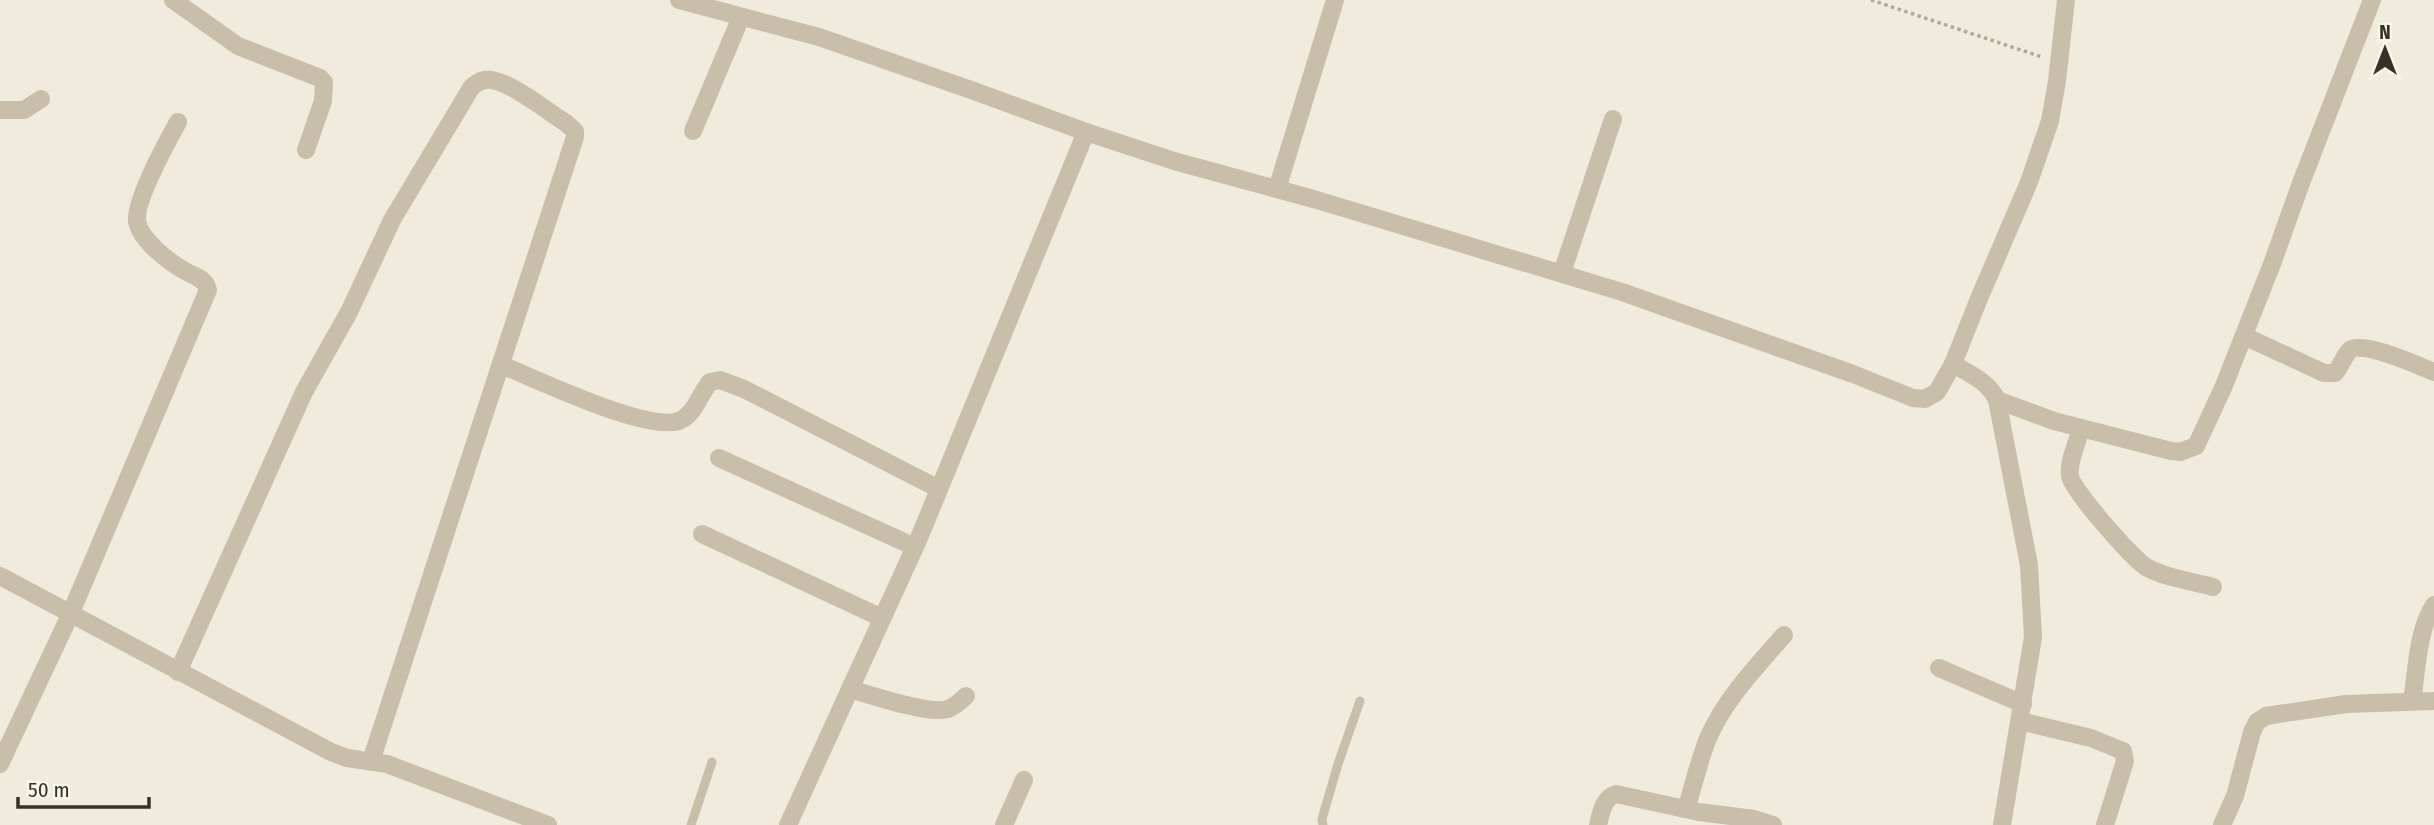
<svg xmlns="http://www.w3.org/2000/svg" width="2434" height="825" font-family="'Fira Sans Condensed',sans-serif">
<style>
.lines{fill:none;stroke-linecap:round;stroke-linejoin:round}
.path{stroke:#b3a895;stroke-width:3.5;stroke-dasharray:3.5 3.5;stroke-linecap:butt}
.service{stroke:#c8beaa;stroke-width:9}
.minor{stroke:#c8beaa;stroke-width:18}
</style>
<rect width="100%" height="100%" fill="#f0ebdd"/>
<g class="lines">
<path class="path" d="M1871,0L2042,57"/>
<g class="service">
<path d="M691,825L712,762"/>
<path d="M1323,825L1322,819L1338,764L1360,701"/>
</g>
<g class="minor">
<path d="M173,0L238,46L320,78L324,82L323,101L306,150"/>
<path d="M679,0L819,37L974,91L1086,132L1174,161L1317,200L1622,292L1853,374L1913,398L1925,399L1937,392L1953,364"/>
<path d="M0,110H24L41,99"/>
<path d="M693,131L741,17"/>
<path d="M1277,189L1335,0"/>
<path d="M1562,273L1613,119"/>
<path d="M2244,336L2324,373H2335C2341,366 2344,356 2350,350C2362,340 2419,366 2434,372"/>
<path d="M501,365C535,378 651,435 681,420C695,413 700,394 710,382L720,380L744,389L939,489"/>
<path d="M1997,400L2054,421L2171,451L2180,452L2196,446L2223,388L2272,264L2301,183L2372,0"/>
<path d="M2081,429C2077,443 2068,462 2070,476C2072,490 2133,559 2146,567C2166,578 2191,581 2213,587"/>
<path d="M719,458L915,547"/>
<path d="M702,534L882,618"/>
<path d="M0,576L331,752L347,758L387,764L548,825"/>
<path d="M1939,668L2023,704"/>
<path d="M178,672L304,392L349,312L392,220L471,88C475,84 479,81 485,80C506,77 548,112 566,123L575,131V137L371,761"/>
<path d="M850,689C871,695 929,715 948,709C955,706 961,701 966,696"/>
<path d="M2412,701C2417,670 2417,632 2434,605"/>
<path d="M2020,721L2091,738L2123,751L2125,761L2105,825"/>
<path d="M0,764L70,615L208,290C206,279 194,276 185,271C169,262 140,240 137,221C135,200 167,142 178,122"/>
<path d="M1686,809C1694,785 1699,759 1709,736C1726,698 1757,666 1784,635"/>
<path d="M788,825L919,538L1086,132"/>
<path d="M1004,825L1024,780"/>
<path d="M1598,825C1601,813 1603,798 1616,794L1699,812L1754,819L1773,825"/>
<path d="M2002,825L2033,637L2029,565L1997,400C1989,382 1970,374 1953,364L1978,301L2029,182L2050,121L2057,81L2066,0"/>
<path d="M2222,825L2235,796L2252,732L2257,722L2266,716L2346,704L2434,701"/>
</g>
</g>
<g transform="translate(2385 49)" stroke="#f8f5ea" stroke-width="5" paint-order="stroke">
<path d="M0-5L12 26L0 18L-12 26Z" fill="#363029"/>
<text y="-10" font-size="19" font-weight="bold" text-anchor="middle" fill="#363029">N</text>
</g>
<path d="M18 797v10h131v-10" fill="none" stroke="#363029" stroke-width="3.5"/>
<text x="28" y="797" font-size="21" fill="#363029" stroke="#f8f5ea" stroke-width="5" paint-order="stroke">50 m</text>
</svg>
